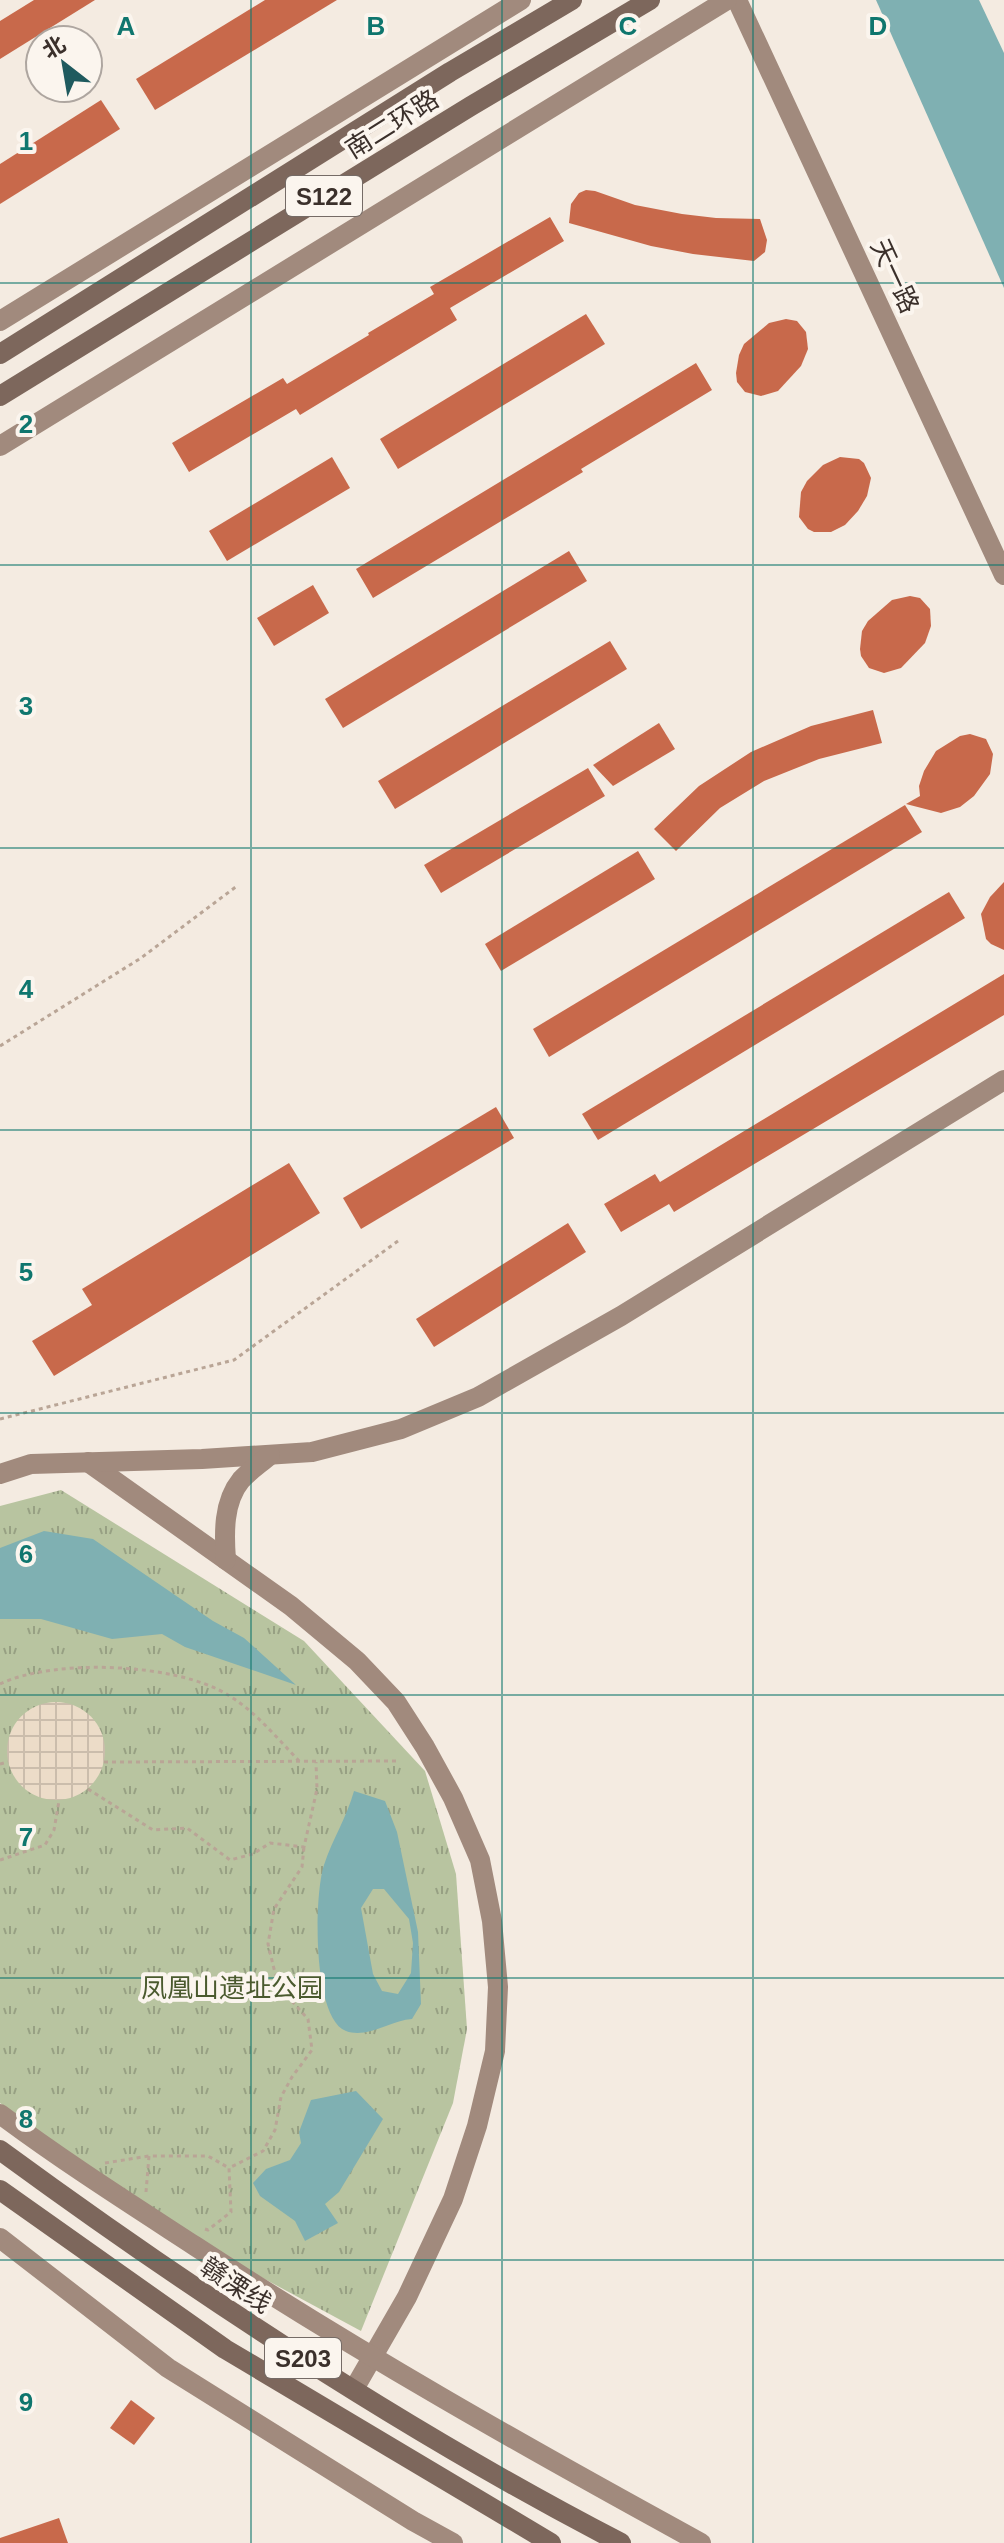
<svg xmlns="http://www.w3.org/2000/svg" width="1004" height="2543" font-family="Helvetica,'Noto Sans SC',sans-serif">
<style>
.park{fill:url(#park-tufts)}
.plaza{fill:url(#plaza-grid)}
.water{fill:#7fb0b2;fill-rule:evenodd}
.building{fill:#c8694b}
.lines{fill:none;stroke-linecap:round;stroke-linejoin:round}
.path{stroke:#b9a596;stroke-width:3;stroke-dasharray:4 4;stroke-linecap:butt}
.secondary{stroke:#a18a7d;stroke-width:20}
.primary{stroke:#7d675c;stroke-width:20}
.grid{fill:none;stroke:#0f766e;stroke-width:2;stroke-opacity:0.55}
.labels{text-anchor:middle;dominant-baseline:central;stroke-width:8;stroke-linejoin:round;paint-order:stroke}
.shield{fill:#fbf5ee;stroke:#756b66;stroke-width:2}
.shield-label{font-size:24px;font-weight:bold;fill:#3b302b}
.street-label{font-size:26px;fill:#3b302b;stroke:#fbf5ee}
.park-label{font-size:26px;fill:#4a5a2e;stroke:#fbf5ee}
.grid-label{font-size:26px;text-anchor:middle;font-weight:bold;fill:#0f766e;stroke:#fbf5ee;stroke-width:8;stroke-linejoin:round;paint-order:stroke}
</style>
<defs>
<pattern id="park-tufts" width="24" height="20" patternUnits="userSpaceOnUse" patternTransform="scale(2)"><rect width="24" height="20" fill="#b8c4a0"/><path d="M3 7l-1-3M5 7V3M7 7l1-3M15 17l-1-3M17 17v-4M19 17l1-3" fill="none" stroke="#97a083"/></pattern>
<pattern id="plaza-grid" width="8" height="8" patternUnits="userSpaceOnUse" patternTransform="scale(2)"><rect width="8" height="8" fill="#ecdcc8"/><path d="M0 4h8M4 0v8" fill="none" stroke="#cbbdac"/></pattern>
</defs>
<rect width="100%" height="100%" fill="#f4ebe1"/>
<path class="park" d="M61,1490L304,1641L425,1771L456,1874L467,2029L453,2103L361,2331L144,2214L0,2103V1506Z"/>
<circle class="plaza" cx="56" cy="1751" r="49"/>
<g class="water">
<path d="M876,0H979L1004,53V288Z"/>
<path d="M44,1531L93,1539L213,1621L244,1638L296,1685L185,1647L162,1634L112,1639L41,1619H0V1548Z"/>
<path d="M354,1791L385,1801L397,1832L418,1932L421,2004L412,2019C392,2020 367,2039 346,2031C312,2018 314,1895 324,1865C332,1840 347,1817 354,1791ZM373,1889H384L409,1919L413,1943L411,1973L398,1994L382,1991L373,1974L361,1908Z"/>
<path d="M356,2091L383,2119L339,2192L325,2204L338,2223L305,2241L295,2221L260,2196L253,2183L266,2169L290,2160L301,2143L299,2132L311,2100Z"/>
</g>
<g class="building">
<path d="M34,0H95L0,59V21Z"/>
<path d="M265,0H337L155,110L136,79Z"/>
<path d="M101,100L120,129L0,204V164Z"/>
<path d="M586,190L595,191L635,205L682,214L716,218L760,219L767,240L765,252L754,261L693,254L651,246L569,223L571,204L579,193Z"/>
<path d="M550,217L564,241L450,308L457,320L300,415L296,409L189,472L172,443L283,378L287,384L369,335L368,333L434,294L430,287Z"/>
<path d="M586,314L605,344L398,469L380,439Z"/>
<path d="M786,319L797,321L806,332L808,349L801,366L778,391L761,396L745,392L737,382L736,373L739,355L744,344L769,323Z"/>
<path d="M696,363L712,390L581,469L583,472L373,598L356,569Z"/>
<path d="M332,457L350,488L227,561L209,531Z"/>
<path d="M840,457L859,459L864,463L871,478L867,496L858,511L845,525L831,532H814L808,529L799,517L801,492L807,481L823,465Z"/>
<path d="M569,551L587,581L343,728L325,699Z"/>
<path d="M313,585L329,613L274,646L257,618Z"/>
<path d="M910,596L920,598L930,609L931,626L925,643L901,668L884,673L869,668L861,656L860,649L862,631L868,621L892,600Z"/>
<path d="M610,641L627,669L395,809L378,781Z"/>
<path d="M873,710L882,743L819,759L764,781L720,808L676,851L654,829L699,786L751,752L811,726Z"/>
<path d="M659,723L675,749L613,786L593,765Z"/>
<path d="M970,734L986,739L993,754L990,774L974,796L960,807L941,813L906,804L920,796L919,786L924,771L936,751L960,736Z"/>
<path d="M588,768L605,796L441,893L424,865Z"/>
<path d="M905,805L922,832L549,1057L533,1029Z"/>
<path d="M638,851L655,879L501,971L485,944Z"/>
<path d="M1004,882V950L991,944L986,939L981,914L990,897Z"/>
<path d="M949,892L965,918L598,1140L582,1114Z"/>
<path d="M1004,974V1015L674,1212L669,1204L621,1232L604,1204L655,1174L660,1182Z"/>
<path d="M496,1107L514,1138L361,1229L343,1198Z"/>
<path d="M289,1163L320,1213L54,1376L32,1341L92,1305L82,1289Z"/>
<path d="M568,1223L586,1252L434,1347L416,1319Z"/>
<path d="M131,2400L155,2418L134,2445L110,2428Z"/>
<path d="M59,2518L68,2543H0V2538Z"/>
</g>
<g class="lines">
<g class="path">
<path d="M0,1046L141,958L237,886"/>
<path d="M0,1419L234,1360L398,1241"/>
<path d="M0,1684C54,1658 177,1663 228,1695C255,1711 278,1739 300,1762"/>
<path d="M104,1762L398,1761"/>
<path d="M0,1764L8,1762"/>
<path d="M88,1789L153,1830L187,1828L230,1860L253,1854L270,1843L304,1847L317,1789L316,1762"/>
<path d="M0,1860L45,1845L54,1830L59,1801"/>
<path d="M105,2163L149,2156"/>
<path d="M146,2192L149,2156H208L229,2168"/>
<path d="M205,2229L208,2230L231,2212L229,2168L263,2151L275,2130L281,2097L292,2077L312,2050L308,2019L290,1999L275,1973L268,1944L274,1909L302,1867L304,1847"/>
</g>
<g class="secondary">
<path d="M737,0L1004,575"/>
<path d="M0,321L521,0"/>
<path d="M0,446L727,0"/>
<path d="M88,1462L291,1606L357,1661L396,1702L425,1747L453,1798L480,1860L492,1921L498,1987L495,2051L477,2126L453,2199L407,2297L354,2389"/>
<path d="M0,1474L31,1464L202,1459L312,1452L401,1429L478,1397L621,1316L1004,1080"/>
<path d="M226,1560C224,1534 223,1502 241,1480C249,1471 261,1463 270,1455"/>
<path d="M0,2114C63,2161 129,2203 195,2246C359,2353 529,2449 701,2543"/>
<path d="M0,2238L168,2368L413,2521L453,2543"/>
</g>
<g class="primary">
<path d="M0,354L450,72L572,0"/>
<path d="M0,396L471,106L650,0"/>
<path d="M0,2150C198,2295 403,2430 621,2543"/>
<path d="M0,2190L225,2349L551,2543"/>
</g>
</g>
<path class="grid" d="M251,0V2543M502,0V2543M753,0V2543M0,283H1004M0,565H1004M0,848H1004M0,1130H1004M0,1413H1004M0,1695H1004M0,1978H1004M0,2260H1004"/>
<g class="labels">
<g class="shield">
<rect x="286" y="176" width="76" height="40" rx="6"/>
<rect x="265" y="2338" width="76" height="40" rx="6"/>
</g>
<g class="shield-label">
<text x="324" y="196">S122</text>
<text x="303" y="2358">S203</text>
</g>
<g class="street-label">
<text transform="translate(392 124) rotate(-32)">南二环路</text>
<text transform="translate(895 276) rotate(65)">天一路</text>
<text transform="translate(236 2285) rotate(33)">赣溧线</text>
</g>
<g class="park-label">
<text x="232" y="1988">凤凰山遗址公园</text>
</g>
</g>
<g class="grid-label">
<text x="126" y="35">A</text>
<text x="376" y="35">B</text>
<text x="628" y="35">C</text>
<text x="878" y="35">D</text>
<text x="26" y="150">1</text>
<text x="26" y="433">2</text>
<text x="26" y="715">3</text>
<text x="26" y="998">4</text>
<text x="26" y="1281">5</text>
<text x="26" y="1563">6</text>
<text x="26" y="1846">7</text>
<text x="26" y="2128">8</text>
<text x="26" y="2411">9</text>
</g>
<g transform="translate(64 64) rotate(329)"><circle r="38" fill="#fbf5ee" stroke="#aea6a0" stroke-width="2"/>
<path d="M0-6L14 30L0 20L-14 30Z" fill="#1f5a5e"/>
<text y="-12" font-size="22" font-weight="bold" text-anchor="middle" fill="#3b302b">北</text>
</g>
</svg>
